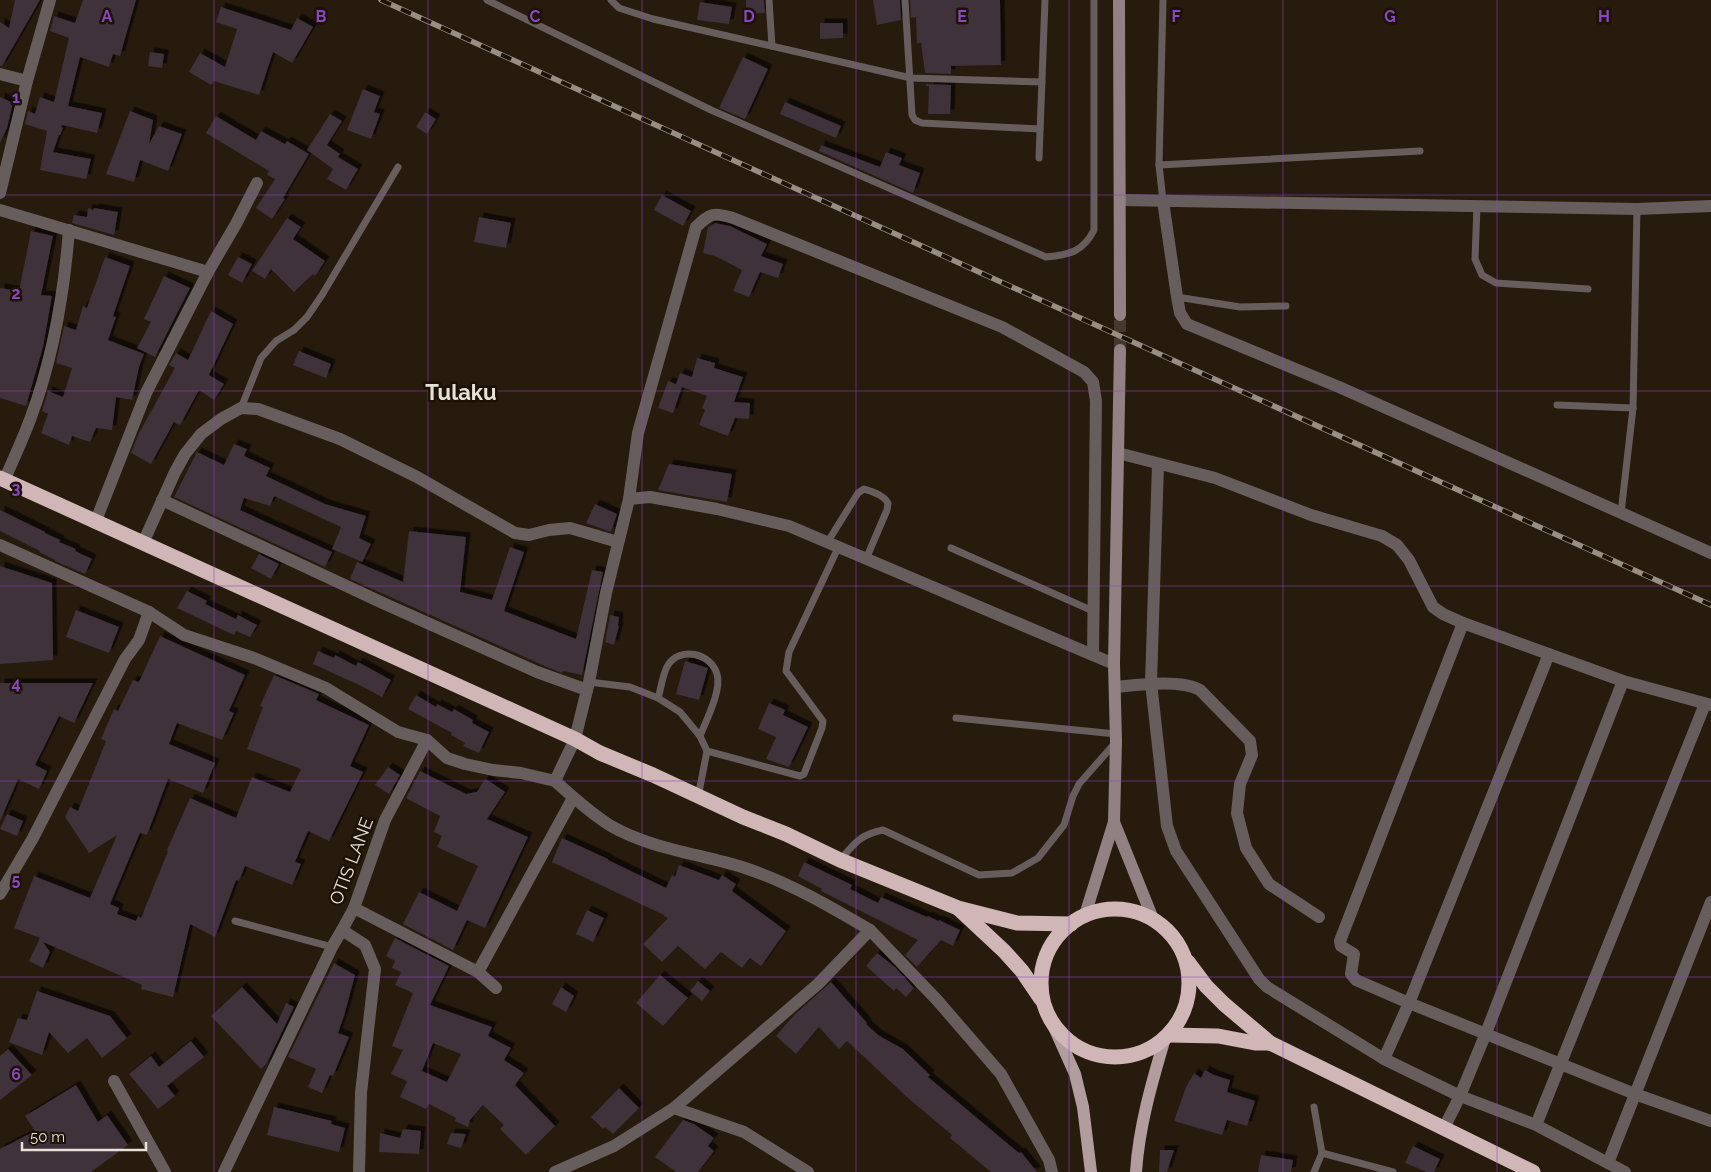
<svg xmlns="http://www.w3.org/2000/svg" width="1711" height="1172" font-family="Raleway,sans-serif">
<style>
.building{fill:#3f303b;fill-rule:evenodd;filter:url(#shadow)}
.lines{fill:none;stroke-linecap:round;stroke-linejoin:round}
.secondary-tunnel{stroke:#44392c;stroke-width:12;stroke-dasharray:12 6;stroke-linecap:butt}
.lane{stroke:#675d5d;stroke-width:7}
.street{stroke:#675d5d;stroke-width:12}
.secondary{stroke:#918182;stroke-width:12}
.primary{stroke:#b29d9e;stroke-width:12}
.highway{stroke:#d0b6b7;stroke-width:15}
.rail-casing{stroke:#988f84;stroke-width:5.5}
.rail{stroke:#1d1206;stroke-width:4;stroke-dasharray:11;stroke-linecap:butt}
.grid{fill:none;stroke:#8b47c3;stroke-width:1;stroke-opacity:0.55}
.labels{text-anchor:middle;dominant-baseline:central;stroke-width:5;stroke-linejoin:round;paint-order:stroke}
.street-label{font-size:18px;fill:#e8e1d8;stroke:#1d1206}
.district-label{font-size:22px;font-weight:bold;fill:#e8e1d8;stroke:#1d1206}
.grid-label{font-size:16px;text-anchor:middle;font-weight:bold;fill:#8b47c3;stroke:#1d1206;stroke-width:5;stroke-linejoin:round;paint-order:stroke}
</style>
<defs>
<filter id="shadow"><feDropShadow dx="4.5" dy="-4.5" stdDeviation="0" flood-color="#0009"/></filter>
</defs>
<rect width="100%" height="100%" fill="#271b0e"/>
<g class="building">
<path d="M15,0H40L2,66H0V22L9,28Z"/>
<path d="M83,0H136L120,56L113,54L109,67L80,57L68,106L102,113L97,133L62,125L61,127L63,128L60,135H59L53,152L91,159L86,179L40,170L47,131L25,124L28,111L35,114L40,97L54,102L69,38L50,31L54,16L75,23Z"/>
<path d="M746,0H764L765,13L746,14Z"/>
<path d="M873,0H900L901,20L877,25Z"/>
<path d="M910,0H1000L1001,65L951,66V74L925,73L921,43H917L916,17L911,18Z"/>
<path d="M700,2L732,7L729,24L697,20Z"/>
<path d="M221,7L291,30L297,18L313,27L292,63L273,52L259,95L214,81L211,85L189,72L200,53L225,67L237,29L216,22Z"/>
<path d="M820,23H843V38L820,39Z"/>
<path d="M150,52L164,54L162,68L148,66Z"/>
<path d="M743,57L768,69L745,119L719,108Z"/>
<path d="M926,84L951,85L950,114H928L929,86H926Z"/>
<path d="M363,89L380,96L374,112L380,114L371,139L347,130Z"/>
<path d="M0,97L13,103L7,128L0,143Z"/>
<path d="M785,102L841,126L836,138L780,114Z"/>
<path d="M130,111L153,120L149,144L159,126L182,134L168,171L140,160L134,182L106,174Z"/>
<path d="M425,112L436,119L427,134L416,127Z"/>
<path d="M330,114L342,121L327,145L340,154L338,157L358,169L346,190L327,179L333,169L307,150Z"/>
<path d="M216,116L256,140L261,131L285,144L287,141L309,154L283,198L285,199L272,219L256,208L275,179L267,175L269,171L206,133Z"/>
<path d="M821,145L880,167L886,152L902,158L899,165L920,173L913,193L819,151Z"/>
<path d="M662,195L691,211L683,226L654,210Z"/>
<path d="M88,208L93,210L94,208L118,212L114,235L72,223L74,215L87,217Z"/>
<path d="M479,217L511,223L506,248L474,242Z"/>
<path d="M287,218L301,227L293,239L325,261L315,276L313,274L294,292L271,269L265,279L252,271Z"/>
<path d="M715,223L730,226L767,244L761,256L783,264L778,278L760,272L749,297L733,291L742,270L715,256L703,253L708,227Z"/>
<path d="M31,231L53,236L41,295L52,296L43,347L26,406L0,398V288L19,291Z"/>
<path d="M105,257L130,266L113,316L116,317L108,340L144,354L139,367L132,400L116,397L112,430L96,428L90,442L72,436L69,445L41,433L48,414L42,411L48,391L63,397L72,368L56,363L64,326L76,330L83,306L87,308Z"/>
<path d="M238,257L252,264L242,283L228,275Z"/>
<path d="M164,276L190,288L155,357L137,348L151,322L144,319Z"/>
<path d="M211,311L233,324L209,375L224,384L214,400L199,390L180,425L174,422L151,464L131,453L139,433L175,368L169,365L176,353L188,360Z"/>
<path d="M299,351L331,364L326,378L293,365Z"/>
<path d="M697,358L715,363L714,368L743,377L734,402L750,403L749,419L735,418L728,436L699,425L705,410L702,408L707,396L682,387L673,413L658,408L668,381L676,384L680,373L692,377Z"/>
<path d="M234,444L247,449L244,456L270,468L266,476L325,504L366,516L359,538L371,544L362,562L332,549L341,527L274,496L270,506L244,498L240,510L332,552L325,567L174,497L197,452L224,465Z"/>
<path d="M669,464L732,474L727,502L658,490Z"/>
<path d="M595,504L617,514L611,532L586,523Z"/>
<path d="M0,510L45,532V533L60,540L59,542L76,549L75,551L92,559L85,574L55,561V560L39,552L40,551L0,531Z"/>
<path d="M409,531L466,537L460,592L492,600L510,547L524,552L504,611L576,639L592,570L603,572L582,675L563,671L562,673L547,667L350,579L357,562L403,582Z"/>
<path d="M259,554L279,564L271,579L251,568Z"/>
<path d="M0,566L52,583L53,660L0,664Z"/>
<path d="M187,591L207,601L205,604L236,619L238,615L257,625L250,637L236,631L234,635L177,608Z"/>
<path d="M76,610L119,627L109,653L66,637Z"/>
<path d="M610,615L619,617L618,626H619L614,645L605,642Z"/>
<path d="M160,636L245,675L229,711L234,713L222,740L177,723L169,744L215,763L203,793L168,779L147,835L140,833L110,904L119,908L117,914L136,921L138,916L141,918L168,851L167,850L190,798L236,818L252,777L290,792L301,769L247,749L263,707L260,706L274,675L319,694L316,700L369,725L350,766L363,772L329,841L308,831L295,862L301,864L292,885L245,866L239,881L236,880L215,937L190,924L173,997L141,989L142,985L43,942L50,952L43,968L29,961L40,938L14,928L34,876L90,898L117,835L89,853L65,817L70,807L78,811L106,741L101,739L114,709L118,711L133,680L139,682Z"/>
<path d="M318,651L334,658L335,655L356,666L358,662L391,680L382,697L359,685L313,664Z"/>
<path d="M685,661L708,668L699,700L676,694Z"/>
<path d="M0,683H93L74,723L59,716L50,735L35,765L47,771L39,789L18,779L0,821Z"/>
<path d="M416,695L436,707L437,704L452,712L454,709L473,720L472,723L489,732L479,753L463,746L465,743L451,735L452,733L408,709Z"/>
<path d="M769,703L785,710L783,715L808,727L789,767L766,759L776,737L758,729Z"/>
<path d="M388,767L400,775L389,794L375,785Z"/>
<path d="M420,771L466,794L477,792L485,779L492,783L505,792L487,819L528,837L485,928L467,920L453,950L403,924L419,892L457,911L478,866L437,847L442,836L434,832L440,816L406,798Z"/>
<path d="M7,814L23,821L17,836L0,829Z"/>
<path d="M562,838L608,859V860L666,888L672,875L675,877L679,865L719,880L722,875L736,884L732,891L786,931L761,966L750,958L742,968L721,952L705,969L678,946L662,962L643,944L668,918L664,916V915L552,862Z"/>
<path d="M804,862L852,885L850,889L878,903L881,897L927,917L928,916L938,921L939,920L960,930L953,946L941,940L917,967L905,955L918,940L821,891L822,889L798,876Z"/>
<path d="M587,910L604,918L593,942L576,934Z"/>
<path d="M395,938L449,966L430,1005L492,1027L488,1036L511,1048L504,1060L524,1073L515,1085L555,1126L526,1155L500,1129L504,1125L483,1105L470,1120L468,1127L455,1121L456,1118L429,1104L426,1109L400,1097L407,1081L391,1074L403,1050L392,1046L413,993L395,985L401,972L392,968L395,961L386,956ZM433,1043L461,1054L447,1082L422,1071Z"/>
<path d="M877,953L895,967L914,988L906,997L896,988L894,991L866,966Z"/>
<path d="M334,963L355,975L344,1016L338,1033L349,1037L333,1076L330,1075L322,1093L308,1087L316,1069L288,1057Z"/>
<path d="M660,975L688,998L663,1026L636,1003Z"/>
<path d="M698,981L710,991L702,1001L690,991Z"/>
<path d="M831,982L867,1023L866,1024L878,1035L903,1049L930,1075L928,1077L1019,1153L1021,1152L1037,1172H991L950,1138L952,1135L908,1098L847,1041L839,1049L819,1027L796,1054L776,1036L794,1015Z"/>
<path d="M242,987L277,1024L286,1003L294,1007L267,1063L261,1069L211,1016Z"/>
<path d="M561,987L574,996L566,1012L552,1004Z"/>
<path d="M37,991L110,1016L127,1038L102,1058L87,1038L68,1053L49,1032L42,1055L9,1042L18,1018L27,1020Z"/>
<path d="M191,1041L204,1057L167,1086L175,1096L158,1109L129,1074L151,1056L159,1067Z"/>
<path d="M8,1049L32,1075L0,1100V1056Z"/>
<path d="M1205,1070L1214,1075L1230,1080L1227,1092L1255,1101L1247,1126L1227,1120L1222,1135L1174,1121L1186,1087L1194,1073L1201,1078Z"/>
<path d="M76,1085L98,1122L107,1115L128,1145L91,1172H0V1149L35,1131L25,1116Z"/>
<path d="M619,1088L639,1108L613,1134L605,1127L603,1129L591,1117Z"/>
<path d="M274,1107L332,1121L331,1124L345,1128L339,1152L267,1135Z"/>
<path d="M683,1120L694,1124L714,1138L708,1146L714,1151L698,1172H676L655,1157Z"/>
<path d="M403,1129L421,1131L419,1154L379,1152L380,1133L400,1138Z"/>
<path d="M451,1133L466,1134L461,1148L447,1144Z"/>
<path d="M1413,1146L1440,1159L1434,1172H1427L1405,1163Z"/>
<path d="M1160,1150H1174L1167,1172H1159Z"/>
<path d="M1261,1155L1293,1160L1291,1172H1258Z"/>
</g>
<g class="lines">
<path class="secondary-tunnel" d="M1120,350V315"/>
<g class="lane">
<path d="M487,0L711,110L1046,257C1069,255 1083,252 1094,230V0"/>
<path d="M611,0L619,8L653,19L911,78L1042,82"/>
<path d="M769,0L772,46"/>
<path d="M905,0L912,115L915,120L922,123L1040,129"/>
<path d="M1163,0L1159,165L1163,201"/>
<path d="M1039,158L1045,0"/>
<path d="M1159,165L1420,151"/>
<path d="M1477,206L1475,259L1482,275L1496,283L1588,289"/>
<path d="M1177,297L1240,307L1286,306"/>
<path d="M1557,405L1633,408"/>
<path d="M241,408L261,358L276,341L294,330L307,317L322,295L398,167"/>
<path d="M1621,513L1633,408L1637,209"/>
<path d="M827,543L858,493L864,489C873,492 883,495 888,503L887,510L866,559"/>
<path d="M951,548L1093,611"/>
<path d="M589,682L630,687L658,698L680,712L700,736L707,751L698,797"/>
<path d="M658,698C661,689 663,672 668,665C680,646 711,653 717,674C722,690 706,721 700,736"/>
<path d="M956,718L1116,734"/>
<path d="M707,751L800,776L804,774L822,728L823,721L786,671L789,652L838,548"/>
<path d="M840,860C855,843 859,835 883,830L979,875L1012,873L1038,858L1064,825L1073,796L1079,784L1115,743"/>
<path d="M235,921L332,947"/>
<path d="M1322,1153L1393,1172"/>
<path d="M1314,1172L1322,1153L1314,1107"/>
</g>
<g class="street">
<path d="M0,74L27,81"/>
<path d="M0,193L27,81L50,0"/>
<path d="M1121,200L1637,209L1711,206"/>
<path d="M1163,201L1177,297L1180,313L1187,324L1339,387L1711,553"/>
<path d="M0,210L208,272"/>
<path d="M1118,453L1215,478L1311,515L1382,536L1397,545L1409,560L1433,607L1443,614L1463,623L1623,681L1711,705"/>
<path d="M1158,464L1151,683L1167,826L1176,851L1259,979L1267,987L1384,1059L1460,1096L1536,1125L1625,1172"/>
<path d="M4,481C13,460 23,439 31,417C53,358 64,294 69,230"/>
<path d="M629,499L650,497L717,509L789,526L1114,664"/>
<path d="M162,500L385,604L537,672L587,690"/>
<path d="M95,523L146,393L208,272L236,224L257,183"/>
<path d="M143,543L175,472L185,454L201,434L221,419L241,408L258,409L340,439L417,477L515,533L529,535L549,530L570,528L618,542"/>
<path d="M0,545L149,612"/>
<path d="M1463,623L1340,941L1341,946L1354,954L1351,974L1356,980L1409,1003L1635,1094L1711,1121"/>
<path d="M1115,687C1137,685 1180,679 1200,690L1250,741L1252,755L1240,784L1237,813L1246,848L1269,884L1319,917"/>
<path d="M0,894L33,838L125,659L139,640L149,612L184,635L254,658L326,688L398,732L427,740L447,758L465,764L493,770L521,773L555,781L575,739L589,682L606,593L629,499L638,433L696,227C711,213 713,212 733,218L1002,327L1084,372L1093,382L1096,401L1093,655"/>
<path d="M354,908L478,972L496,988"/>
<path d="M870,930L937,1000L1001,1074L1049,1160L1052,1172"/>
<path d="M478,972L573,798"/>
<path d="M1384,1059L1409,1003L1549,654"/>
<path d="M114,1081L165,1172"/>
<path d="M674,1108L744,1132L808,1172"/>
<path d="M1536,1125L1705,704"/>
<path d="M1444,1128L1460,1096L1486,1033L1623,681"/>
<path d="M1608,1163L1711,902"/>
<path d="M224,1172L332,947L342,930"/>
<path d="M359,1172L361,1093L375,969L365,945L342,930L354,908L385,820L427,740"/>
<path d="M555,1172L614,1146L674,1108L818,984L870,930C831,907 792,884 748,869C703,854 653,850 611,826C590,813 573,797 555,781"/>
</g>
<g class="secondary">
<path d="M1119,0L1120,315"/>
<path d="M1114,822L1153,919"/>
<path d="M1085,915L1114,822L1116,741L1114,664L1120,350"/>
</g>
<g class="primary">
<path d="M1053,1025L1075,1074L1083,1107L1091,1172"/>
<path d="M1136,1172C1139,1126 1152,1082 1165,1038"/>
</g>
<g class="highway">
<path d="M0,478L575,739L600,753L653,775L743,817L786,834L840,860L958,908L1017,923L1071,924"/>
<circle cx="1115" cy="983" r="74"/>
<path d="M959,909L1004,951L1022,971L1041,999"/>
<path d="M1188,962L1206,986L1224,1004L1270,1043L1533,1172"/>
<path d="M1169,1035L1218,1036L1255,1043H1270"/>
</g>
<defs>
<path id="rail" d="M381,0L1711,605"/>
</defs>
<use href="#rail" class="rail-casing"/>
<use href="#rail" class="rail"/>
</g>
<path class="grid" d="M214,0V1172M428,0V1172M642,0V1172M856,0V1172M1069,0V1172M1283,0V1172M1497,0V1172M0,195H1711M0,391H1711M0,586H1711M0,781H1711M0,977H1711"/>
<g class="labels">
<g class="street-label">
<text transform="translate(351 861) rotate(-69)">OTIS LANE</text>
</g>
<g class="district-label">
<text x="461" y="392">Tulaku</text>
</g>
</g>
<g class="grid-label">
<text x="107" y="22">A</text>
<text x="321" y="22">B</text>
<text x="535" y="22">C</text>
<text x="749" y="22">D</text>
<text x="962" y="22">E</text>
<text x="1176" y="22">F</text>
<text x="1390" y="22">G</text>
<text x="1604" y="22">H</text>
<text x="16" y="103">1</text>
<text x="16" y="299">2</text>
<text x="16" y="494">3</text>
<text x="16" y="689">4</text>
<text x="16" y="885">5</text>
<text x="16" y="1080">6</text>
</g>
<path d="M22 1142v8h124v-8" fill="none" stroke="#e8e1d8" stroke-width="2.5"/>
<text x="30" y="1142" font-size="15" fill="#e8e1d8" stroke="#1d1206" stroke-width="4" paint-order="stroke">50 m</text>
</svg>
